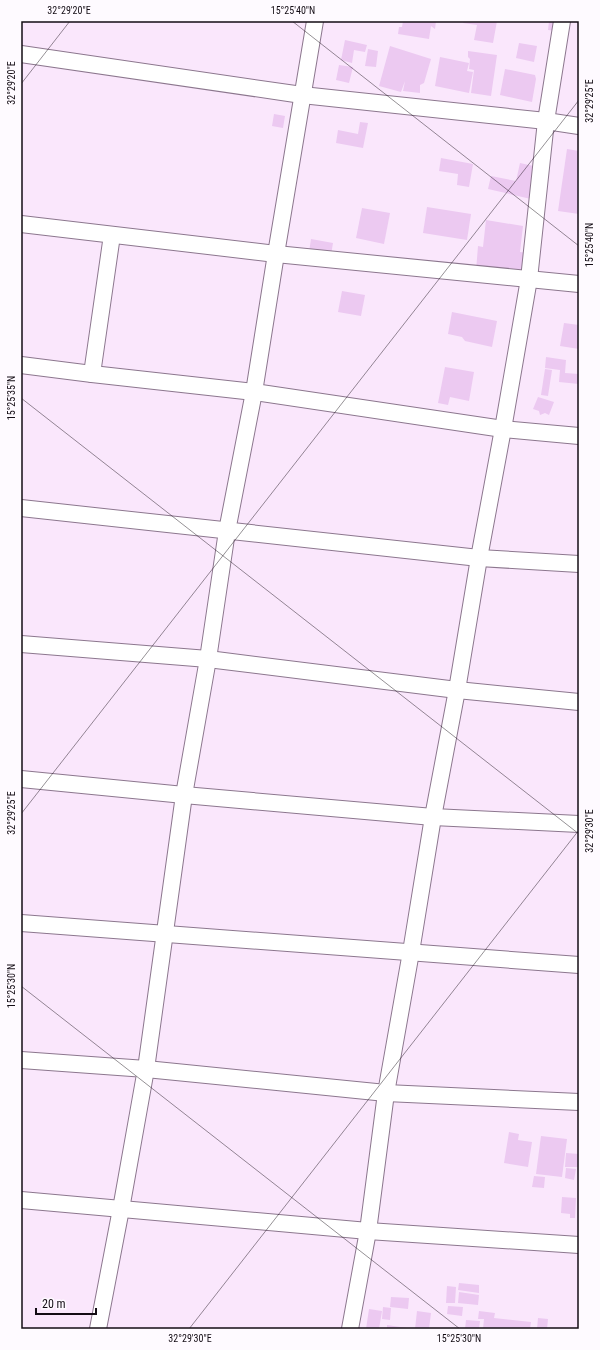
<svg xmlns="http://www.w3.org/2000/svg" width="600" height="1350" font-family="'Roboto Condensed',sans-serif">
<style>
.building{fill:#ecc9f1}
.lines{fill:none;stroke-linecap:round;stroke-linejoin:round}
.minor-casing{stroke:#8c778e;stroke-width:18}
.minor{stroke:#fff;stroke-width:16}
.ticks{fill:none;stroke:#130c14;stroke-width:1;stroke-opacity:0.45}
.neatline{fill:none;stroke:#130c14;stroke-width:1.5}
.ticks-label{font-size:10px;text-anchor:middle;fill:#130c14}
</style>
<rect width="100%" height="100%" fill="#fae7fc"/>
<g class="building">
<path d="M403,21H436L435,29L431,26L429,39L398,34L399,27H402Z"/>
<path d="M464,21H497L493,43L474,40L477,25L463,23Z"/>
<path d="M549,21H558L557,31L548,30Z"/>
<path d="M345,40L367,45L365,52L354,50L352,63L341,60Z"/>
<path d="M519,43L537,46L534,62L516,58Z"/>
<path d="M390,46L431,59L424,83L420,85V93L403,91L405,81L401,92L379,86Z"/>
<path d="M368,49L378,51L376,67L365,66Z"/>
<path d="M468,51L497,55L491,96L471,93L474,70L469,69L470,59L468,57Z"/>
<path d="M440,57L469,63L467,71L473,72L469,93L435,86Z"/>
<path d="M339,65L353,67L349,83L336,80Z"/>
<path d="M505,69L535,75L536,79L532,102L500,95Z"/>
<path d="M274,114L285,116L283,128L272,126Z"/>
<path d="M360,122L368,123L363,148L336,143L338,130L358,134Z"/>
<path d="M567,149L579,151V214L558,211Z"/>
<path d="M441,158L473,164L469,187L457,185L458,174L439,171Z"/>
<path d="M520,163L538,167L531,199L488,189L491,176L516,181Z"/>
<path d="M427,207L471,214L467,240L423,233Z"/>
<path d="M362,208L390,213L384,244L356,238Z"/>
<path d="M486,220L523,226L520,252L530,253L528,276L476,271L478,246L483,247Z"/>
<path d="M311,239L333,243L331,255L309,252Z"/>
<path d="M342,291L365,295L361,316L338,312Z"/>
<path d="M452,312L497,321L492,347L465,341L462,337L448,334Z"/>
<path d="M564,323L579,325V349L560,346Z"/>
<path d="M546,357L566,360L565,373L579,374V384L559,382L560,370L545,368Z"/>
<path d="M445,367L474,372L469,401L450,397L448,405L438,403Z"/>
<path d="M545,369L552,370L548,396L541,395Z"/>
<path d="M538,397L554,402L549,415L545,413L540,415L539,411L533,409Z"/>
<path d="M509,1132L519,1134L518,1140L532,1142L528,1167L504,1163Z"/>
<path d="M541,1136L567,1139L562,1177L536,1174Z"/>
<path d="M566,1153L579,1154V1167H565Z"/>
<path d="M566,1168L576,1169L574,1180L565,1178Z"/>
<path d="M534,1176L545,1177L544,1188L532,1187Z"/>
<path d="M562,1197L576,1198L575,1218H570V1214L561,1213Z"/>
<path d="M459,1283L479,1285V1293L458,1290Z"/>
<path d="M447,1286L456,1287L455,1303H446Z"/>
<path d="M459,1292L479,1295L478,1305L458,1303Z"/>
<path d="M391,1297L409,1298L408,1309L390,1307Z"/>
<path d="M448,1306L463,1307L462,1316L447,1314Z"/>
<path d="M383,1307L391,1308L390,1320L382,1319Z"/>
<path d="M369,1309L382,1311L379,1329H366Z"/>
<path d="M417,1311L431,1313L429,1329H415Z"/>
<path d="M479,1311L495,1313L494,1318L531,1322L530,1329H483L484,1319H478Z"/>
<path d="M538,1318L548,1319L547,1329H537Z"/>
<path d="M466,1320L480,1321L479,1329H465Z"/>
<path d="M387,1325L407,1328V1329H387Z"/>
</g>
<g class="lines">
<defs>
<g id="minor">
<path d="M21,54L302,95L546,121L579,126"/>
<path d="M21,224L276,254L579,284"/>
<path d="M21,365L92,374L254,392L503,429L579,436"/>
<path d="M92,374L112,235"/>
<path d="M21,508L479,558L579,564"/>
<path d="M21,644L208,659L457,690L579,702"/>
<path d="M21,779L184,795L433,817L579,824"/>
<path d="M21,923L579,965"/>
<path d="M21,1060L146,1069L386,1093L579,1102"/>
<path d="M21,1200L368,1231L579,1245"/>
<path d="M98,1329L121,1209L146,1069L184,795L208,659L227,531L254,392L276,254L315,21"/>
<path d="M350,1329L368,1231L386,1093L411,952L433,817L457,690L479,558L503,429L529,279L546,121L562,21"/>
</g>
</defs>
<use href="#minor" class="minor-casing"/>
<use href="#minor" class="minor"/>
</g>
<path class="ticks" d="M292,21L579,246M21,84L70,21M21,398L579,834M21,814L579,100M21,986L460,1329M189,1329L579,830"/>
<rect width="600" height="1350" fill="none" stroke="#fefaff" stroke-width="44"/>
<path d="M36 1308v6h60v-6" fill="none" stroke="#130c14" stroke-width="2"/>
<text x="42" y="1308" font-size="12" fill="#130c14" stroke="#fefaff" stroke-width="3" paint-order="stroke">20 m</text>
<rect x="22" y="22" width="556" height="1306" class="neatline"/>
<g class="ticks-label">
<text x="69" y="14">32°29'20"E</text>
<text x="293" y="14">15°25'40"N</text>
<text transform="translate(11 83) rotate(-90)" y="4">32°29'20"E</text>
<text transform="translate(589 101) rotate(-90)" y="4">32°29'25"E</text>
<text transform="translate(589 245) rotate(-90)" y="4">15°25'40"N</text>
<text transform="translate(11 398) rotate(-90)" y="4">15°25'35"N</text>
<text transform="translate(11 813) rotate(-90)" y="4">32°29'25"E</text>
<text transform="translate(589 831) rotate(-90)" y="4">32°29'30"E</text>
<text transform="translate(11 986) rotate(-90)" y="4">15°25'30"N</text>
<text x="190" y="1342">32°29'30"E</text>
<text x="459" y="1342">15°25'30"N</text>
</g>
</svg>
